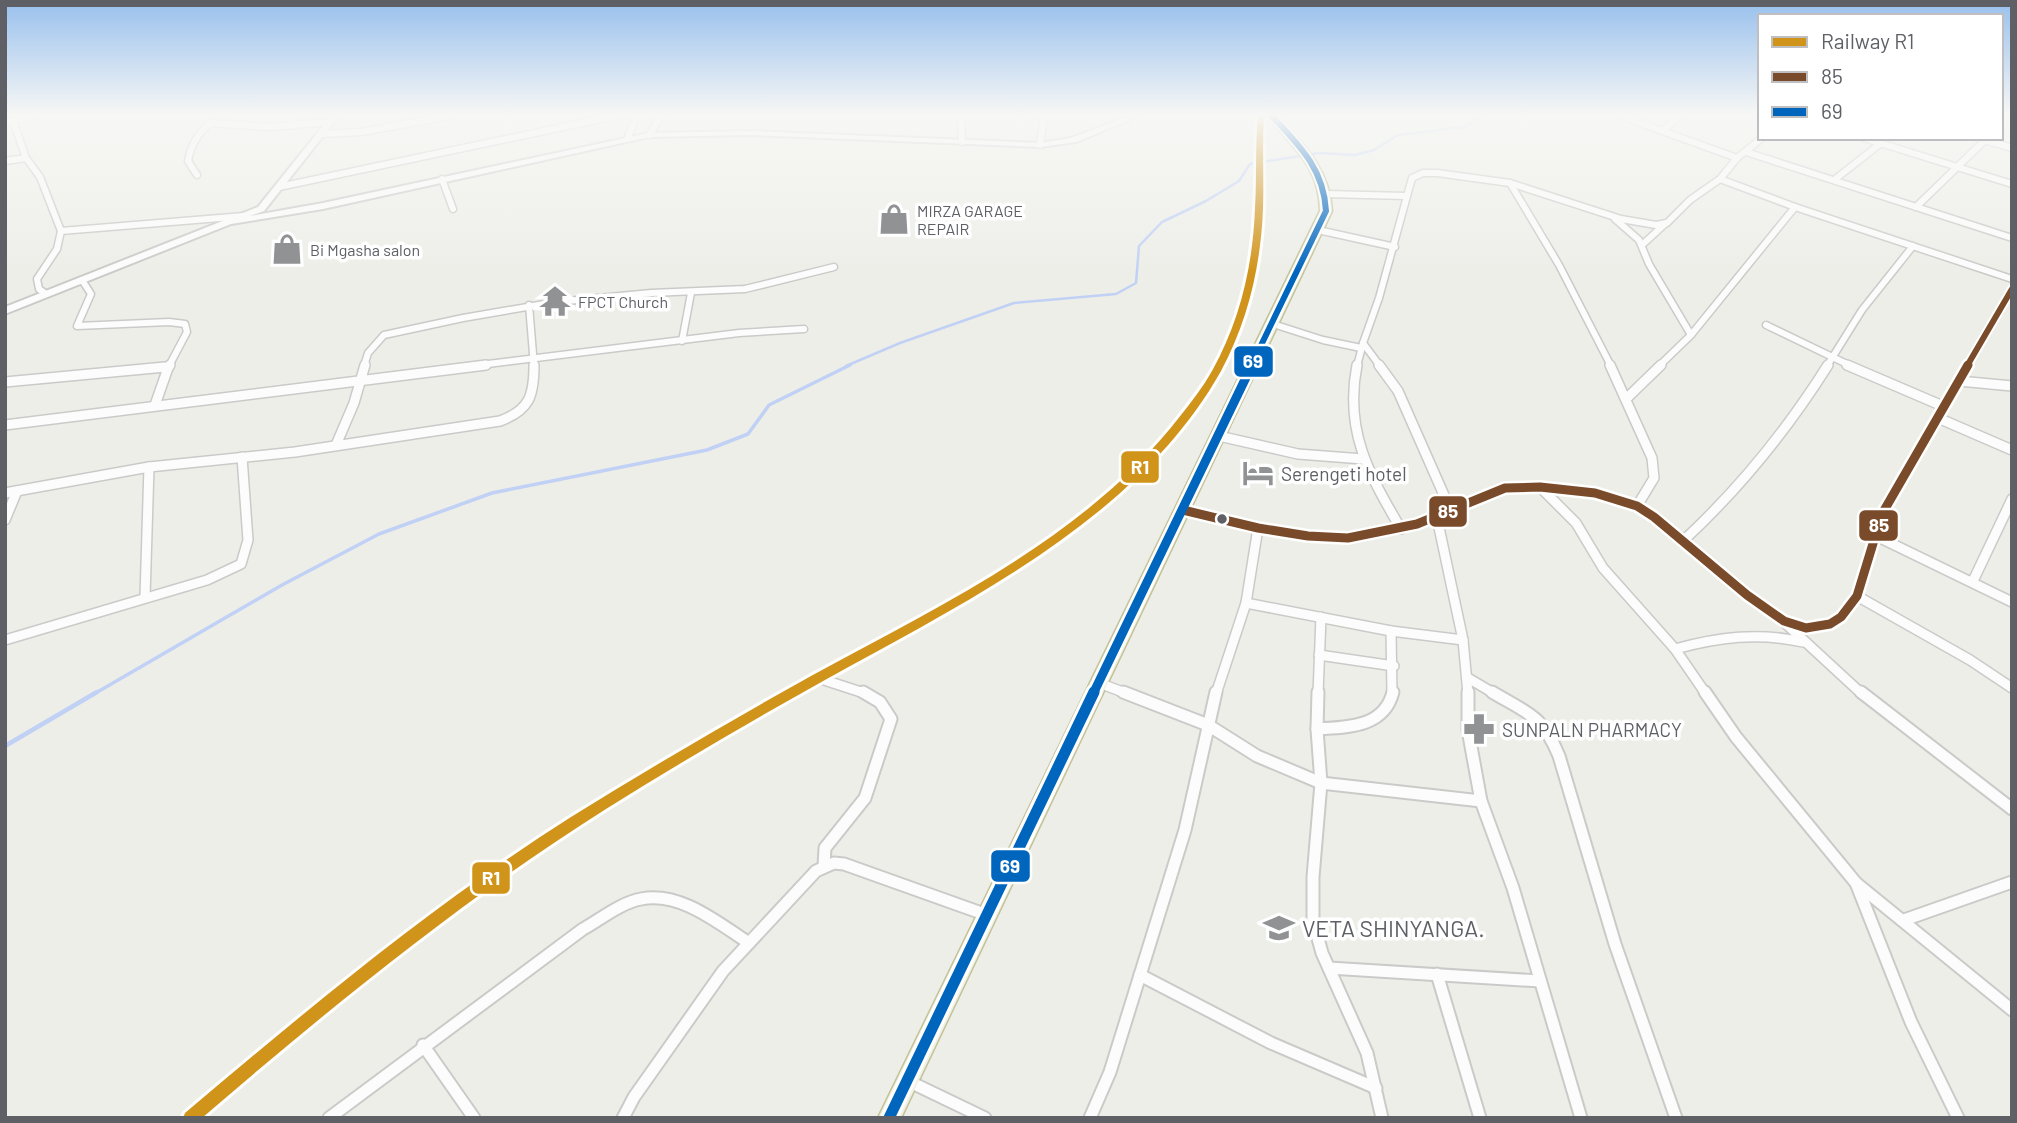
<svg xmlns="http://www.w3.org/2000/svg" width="2017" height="1123" font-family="Barlow,sans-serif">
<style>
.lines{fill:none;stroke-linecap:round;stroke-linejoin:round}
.stream-far2{stroke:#c0d1f5;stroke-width:2.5}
.stream-far1{stroke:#c0d1f5;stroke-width:3.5}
.stream{stroke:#c0d1f5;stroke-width:4.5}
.minor-far2-casing{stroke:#cacbc9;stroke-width:9}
.minor-far1-casing{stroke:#cacbc9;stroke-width:12}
.minor-casing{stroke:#cacbc9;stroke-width:15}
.tertiary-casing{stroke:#cacbc9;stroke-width:4}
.trunk-casing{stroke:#c4c298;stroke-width:3}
.minor-far2{stroke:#fcfcfc;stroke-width:6}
.minor-far1{stroke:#fcfcfc;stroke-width:9}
.minor{stroke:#fcfcfc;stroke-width:11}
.tertiary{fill:#fcfcfc;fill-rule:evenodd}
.trunk{fill:#f0f1e6;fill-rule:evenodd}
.bus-1-far1-casing{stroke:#fff;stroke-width:10}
.bus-1-casing{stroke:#fff;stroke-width:14}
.bus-2-far2-casing{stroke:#fff;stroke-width:10}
.bus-2-far1-casing{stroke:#fff;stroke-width:14}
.bus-2-casing{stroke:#fff;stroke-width:17}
.bus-1-far1{stroke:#7a4b2a;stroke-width:6}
.bus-1{stroke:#7a4b2a;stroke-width:9}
.bus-2-far2{stroke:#0065bd;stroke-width:6}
.bus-2-far1{stroke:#0065bd;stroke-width:9}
.bus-2{stroke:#0065bd;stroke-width:11}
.rail-1-casing{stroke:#fff;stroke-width:6}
.rail-1{fill:#d1941a;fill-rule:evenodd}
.bus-dot{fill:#5e6066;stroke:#fff;stroke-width:2.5}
.labels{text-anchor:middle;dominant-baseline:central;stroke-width:7;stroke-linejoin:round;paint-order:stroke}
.far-poi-label{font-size:16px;fill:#5e6066;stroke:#fff;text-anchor:start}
.poi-label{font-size:19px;fill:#5e6066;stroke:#fff;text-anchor:start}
.near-poi-label{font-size:23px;fill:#5e6066;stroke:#fff;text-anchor:start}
.line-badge{stroke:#fff;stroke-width:2.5}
.badge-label{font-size:19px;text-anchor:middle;font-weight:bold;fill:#fff}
</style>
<rect width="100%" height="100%" fill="#eeeee9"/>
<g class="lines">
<path class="stream-far2" d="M846,366L900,343L1014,303L1116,294L1136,283L1139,246L1162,222L1206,201L1239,181L1250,164L1319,153L1355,155L1374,150L1398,135L1464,127L1483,116"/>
<path class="stream-far1" d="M94,694L282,585L379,534L492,493L707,450L748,434L769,405L850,365"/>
<path class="stream" d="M5,746L97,692"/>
<defs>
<g id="minor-far2">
<path d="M291,116L293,126"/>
<path d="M961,116L962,142"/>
<path d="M1621,116L1737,158L1762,138"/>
<path d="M13,121L26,158L40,177L61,231L57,249L37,279L39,289L46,294"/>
<path d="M5,123L31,116"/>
<path d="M1663,131L1679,116"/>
<path d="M321,134L362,132L448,116"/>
<path d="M649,135L661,116"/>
<path d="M628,137L636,116"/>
<path d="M1864,138L2012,184"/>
<path d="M1981,139L2012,148"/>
<path d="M1040,145L1044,116"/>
<path d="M1746,152L2012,238"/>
<path d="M5,161L26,158"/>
<path d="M197,175L188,161C191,144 198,134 210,123L270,127L330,122"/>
<path d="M442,179L453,209"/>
<path d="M1720,179L1795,207"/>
<path d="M1834,180L1880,144"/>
<path d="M1510,183L1559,265L1611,366"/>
<path d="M279,187L615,116"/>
<path d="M1326,194L1406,196"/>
<path d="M1916,207L1985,140"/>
<path d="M1615,219L1639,240L1649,264L1691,335"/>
<path d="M1318,230L1395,247"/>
<path d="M61,231L244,216"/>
<path d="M1642,245L1666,223"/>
<path d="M82,280L91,294L77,326L169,322L185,324L187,332L169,366"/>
<path d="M529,305L534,366"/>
<path d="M1273,324L1323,340L1361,348"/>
<path d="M1766,325L1851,366"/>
<path d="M682,341L691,293"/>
<path d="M364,366L368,353L384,335L463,318L556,302L651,293L745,289L834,267"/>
<path d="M472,366L739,333L804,329"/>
<path d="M1357,366L1363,343"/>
<path d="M1380,366L1363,343L1379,298L1412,178L1423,173H1437L1510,183L1621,219L1656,225L1667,223L1690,200L1720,179L1737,158"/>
<path d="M1659,366L1691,335L1795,207L2012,279"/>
<path d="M1827,366L1862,310L1913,246"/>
<path d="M1967,366L2012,289"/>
</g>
<g id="minor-far1">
<path d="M1357,365C1344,431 1369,474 1401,529"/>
<path d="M1379,365L1398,391L1451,511"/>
<path d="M1610,365L1652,458L1654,478L1637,506"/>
<path d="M1847,365L1945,407"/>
<path d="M168,368L170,365"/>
<path d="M1959,381L2012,386"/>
<path d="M5,382L165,367L168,368L155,405"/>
<path d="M1627,398L1661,365"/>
<path d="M1938,418L2012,450"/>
<path d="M5,425L486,365"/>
<path d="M1219,436L1298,454L1363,459"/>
<path d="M336,445L354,403L365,365"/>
<path d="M1540,487L1576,523L1603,568L1675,649L1706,694"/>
<path d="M5,493L149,467L295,452L500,421C530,410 534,395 534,365"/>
<path d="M1183,510L1258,528L1308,536L1348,538L1417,524L1505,488L1540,487L1595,493L1637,506L1654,517L1747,595L1784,621L1806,628L1830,624L1841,617L1857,596L1882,514L1968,365"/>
<path d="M1437,518L1463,640L1468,694"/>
<path d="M5,520L17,491"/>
<path d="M1874,535L2012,602"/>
<path d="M1683,541C1739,489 1787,430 1828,365"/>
<path d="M1973,581L2012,499"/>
<path d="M1857,596L1970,660L2012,688"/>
<path d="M145,597L149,467"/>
<path d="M1246,603L1391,631L1463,640"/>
<path d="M1785,623L1862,694"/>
<path d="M1391,631L1392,694"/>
<path d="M5,640L207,580L241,564L248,540L242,457"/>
<path d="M1675,649C1719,637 1758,632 1803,642"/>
<path d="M1319,655L1394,666"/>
<path d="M818,678L867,694"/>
<path d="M1468,678L1495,694"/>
<path d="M1099,683L1128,694"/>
<path d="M1216,694L1246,603L1258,528"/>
<path d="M1318,694L1321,617"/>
</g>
<g id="minor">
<path d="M1123,692L1208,725L1257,756L1321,783L1481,801"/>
<path d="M1318,692L1317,729L1321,783L1313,877V920L1322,953L1367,1053L1382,1118"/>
<path d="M1468,692V730L1481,801L1513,888L1581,1118"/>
<path d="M1492,692C1529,714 1542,715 1559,756L1615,944L1676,1118"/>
<path d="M1705,692L1736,737L1856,883L1911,1022L1958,1118"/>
<path d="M1861,692L2012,809"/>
<path d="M1317,729C1347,727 1384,728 1393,692"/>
<path d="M824,866L825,848L865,798L891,719L880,702L863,692"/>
<path d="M1856,883L2012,1010"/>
<path d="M1904,920L2012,882"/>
<path d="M1329,968L1540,981"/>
<path d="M1437,974L1480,1118"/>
<path d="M1140,975L1271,1043L1376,1088"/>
<path d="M423,1045L474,1118"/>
<path d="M908,1081L985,1118"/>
<path d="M329,1118L583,929C601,919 620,903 641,899C680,891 718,923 749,943"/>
<path d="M623,1118L634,1097L723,971L816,871L834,863L844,864L987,915"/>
<path d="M1090,1118L1110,1072L1185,830L1216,692"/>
</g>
<path id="tertiary" d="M331,116H339L264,211L250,216L323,203L649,133L750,131L1040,143L1071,138L1129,116H1139L1076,142L1040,147L750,135L649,137L323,209L231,224L5,314V307L258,207Z"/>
<path id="trunk" d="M1267,116H1277C1304,145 1330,169 1332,211L901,1118H878L1320,211C1319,165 1293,149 1267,116Z"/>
</defs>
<use href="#minor-far2" class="minor-far2-casing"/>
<use href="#minor-far1" class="minor-far1-casing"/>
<use href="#minor" class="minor-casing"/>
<use href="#tertiary" class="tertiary-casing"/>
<use href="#trunk" class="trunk-casing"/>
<use href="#minor-far2" class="minor-far2"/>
<use href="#minor-far1" class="minor-far1"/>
<use href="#minor" class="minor"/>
<use href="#tertiary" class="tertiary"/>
<use href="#trunk" class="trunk"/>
<defs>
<path id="bus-1-far1" d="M1967,366L2012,289"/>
<path id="bus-1" d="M1183,510L1258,528L1308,536L1348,538L1417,524L1505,488L1540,487L1595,493L1637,506L1654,517L1747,595L1784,621L1806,628L1830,624L1841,617L1857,596L1882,514L1968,365"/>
<path id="bus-2-far2" d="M1251,366L1326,211C1324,169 1299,145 1272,116"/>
<path id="bus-2-far1" d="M1093,694L1252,365"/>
<path id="bus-2" d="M889,1118L1094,692"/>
</defs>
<use href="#bus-1-far1" class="bus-1-far1-casing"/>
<use href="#bus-1" class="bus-1-casing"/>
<use href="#bus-2-far2" class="bus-2-far2-casing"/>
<use href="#bus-2-far1" class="bus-2-far1-casing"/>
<use href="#bus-2" class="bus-2-casing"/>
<use href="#bus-1-far1" class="bus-1-far1"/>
<use href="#bus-1" class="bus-1"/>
<use href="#bus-2-far2" class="bus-2-far2"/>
<use href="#bus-2-far1" class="bus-2-far1"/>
<use href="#bus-2" class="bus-2"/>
<defs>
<path id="rail-1" d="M1258,116H1264C1262,147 1264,178 1263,208C1261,265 1248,321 1221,371C1138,519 967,601 825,680C751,721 678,764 606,809C462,900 331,1007 202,1118H183L185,1113C309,1008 434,904 571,817C650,768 730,721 811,676C943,604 1087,537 1181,415C1192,401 1203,387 1212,371C1240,321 1253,265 1255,208C1257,177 1255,146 1258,116Z"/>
</defs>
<use href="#rail-1" class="rail-1-casing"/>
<use href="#rail-1" class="rail-1"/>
</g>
<linearGradient id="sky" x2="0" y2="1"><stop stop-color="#98c0ed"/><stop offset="0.42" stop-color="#f7f7f5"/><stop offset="1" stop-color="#f7f7f5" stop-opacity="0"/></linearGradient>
<rect width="2017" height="273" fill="url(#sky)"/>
<defs>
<symbol id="shop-bare" viewBox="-9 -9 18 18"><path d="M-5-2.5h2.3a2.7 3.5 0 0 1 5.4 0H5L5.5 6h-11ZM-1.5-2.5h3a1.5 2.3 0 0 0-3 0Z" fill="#909294" stroke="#fff" stroke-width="2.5" paint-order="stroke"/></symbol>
<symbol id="temple-bare" viewBox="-9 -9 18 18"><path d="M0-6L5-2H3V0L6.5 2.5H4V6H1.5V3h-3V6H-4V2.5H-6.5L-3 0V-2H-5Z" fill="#909294" stroke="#fff" stroke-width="2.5" paint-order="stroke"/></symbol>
<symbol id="hotel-bare" viewBox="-9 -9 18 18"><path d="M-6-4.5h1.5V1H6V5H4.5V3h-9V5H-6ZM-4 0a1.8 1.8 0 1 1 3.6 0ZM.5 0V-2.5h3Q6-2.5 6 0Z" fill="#909294" stroke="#fff" stroke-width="2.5" paint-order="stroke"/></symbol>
<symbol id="pharmacy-bare" viewBox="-9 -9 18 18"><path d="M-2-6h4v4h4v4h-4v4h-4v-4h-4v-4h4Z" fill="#909294" stroke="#fff" stroke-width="2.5" paint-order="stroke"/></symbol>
<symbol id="university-bare" viewBox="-9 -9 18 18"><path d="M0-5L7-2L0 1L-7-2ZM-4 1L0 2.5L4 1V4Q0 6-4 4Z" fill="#909294" stroke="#fff" stroke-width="2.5" paint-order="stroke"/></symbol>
</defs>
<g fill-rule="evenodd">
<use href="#shop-bare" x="872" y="197" width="44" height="44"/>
<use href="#shop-bare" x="265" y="227" width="44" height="44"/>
<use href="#temple-bare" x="533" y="279" width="44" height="44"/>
<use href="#hotel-bare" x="1236" y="451" width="44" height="44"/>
<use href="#pharmacy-bare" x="1457" y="707" width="44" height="44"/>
<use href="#university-bare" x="1257" y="906" width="44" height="44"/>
</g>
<circle class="bus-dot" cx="1222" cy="519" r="6"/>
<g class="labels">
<g class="far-poi-label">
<text x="917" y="210">MIRZA GARAGE<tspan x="917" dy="18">REPAIR</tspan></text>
<text x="310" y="249">Bi Mgasha salon</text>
<text x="578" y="301">FPCT Church</text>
</g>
<g class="poi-label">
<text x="1281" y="473">Serengeti hotel</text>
<text x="1502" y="729">SUNPALN PHARMACY</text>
</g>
<g class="near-poi-label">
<text x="1302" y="928">VETA SHINYANGA.</text>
</g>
</g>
<g class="line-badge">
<rect x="1233" y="345" width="41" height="33" rx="7" fill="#0065bd"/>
<rect x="1120" y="450" width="40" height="34" rx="7" fill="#d1941a"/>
<rect x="1428" y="495" width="40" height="33" rx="7" fill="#7a4b2a"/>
<rect x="1858" y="509" width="41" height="33" rx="7" fill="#7a4b2a"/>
<rect x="990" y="849" width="41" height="34" rx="7" fill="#0065bd"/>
<rect x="471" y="861" width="40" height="34" rx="7" fill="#d1941a"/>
</g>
<g class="badge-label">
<text x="1253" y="368">69</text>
<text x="1140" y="474">R1</text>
<text x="1448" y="518">85</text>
<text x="1879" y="532">85</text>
<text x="1010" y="873">69</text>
<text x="491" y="885">R1</text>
</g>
<rect width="2017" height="1123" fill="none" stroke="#5e6066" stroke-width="14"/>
<rect x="1758" y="14" width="245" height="126" fill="#ffffff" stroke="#bfbfc2" stroke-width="2"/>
<rect x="1772" y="37" width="35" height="10" fill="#d1941a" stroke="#bfbfc2" stroke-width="2"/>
<text x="1821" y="49" font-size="21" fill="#5e6066">Railway R1</text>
<rect x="1772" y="72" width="35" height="10" fill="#7a4b2a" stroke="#bfbfc2" stroke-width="2"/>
<text x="1821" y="84" font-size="21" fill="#5e6066">85</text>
<rect x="1772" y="107" width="35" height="10" fill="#0065bd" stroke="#bfbfc2" stroke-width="2"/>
<text x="1821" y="119" font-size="21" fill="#5e6066">69</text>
</svg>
